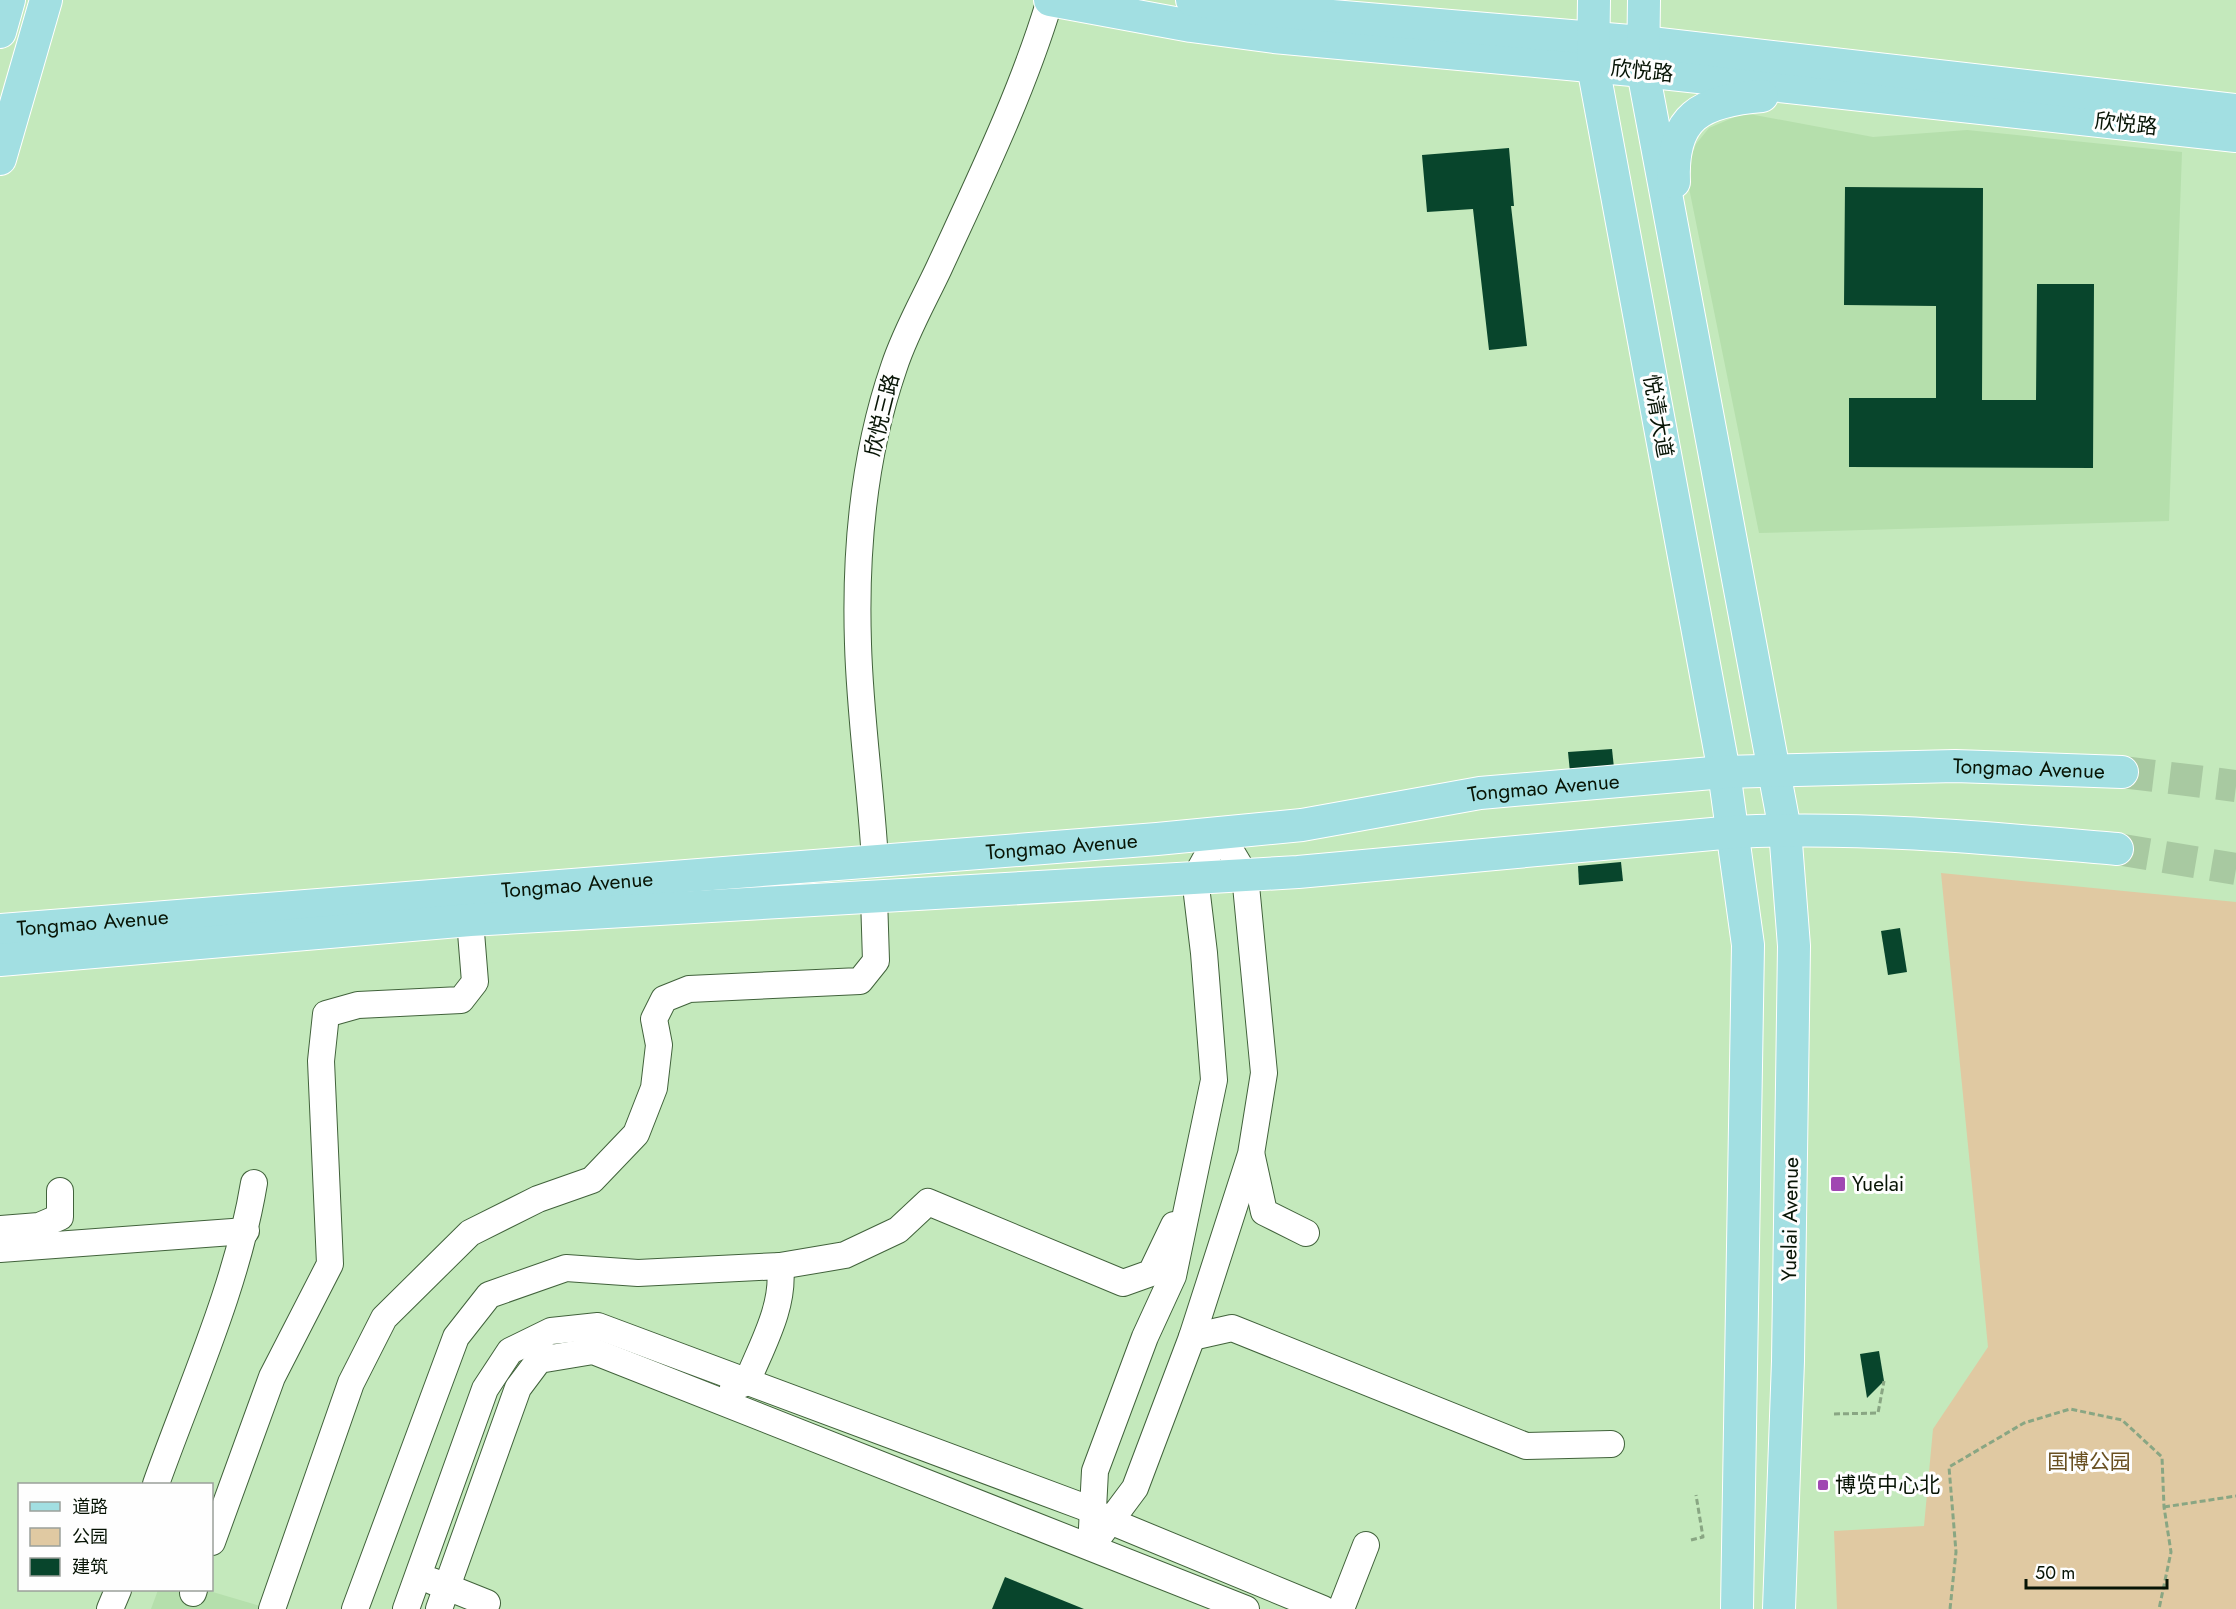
<svg xmlns="http://www.w3.org/2000/svg" width="2236" height="1609" font-family="Jost,'Noto Sans SC',sans-serif">
<style>
.built{fill:#b5dfac}
.green{fill:#e0c9a2}
.building{fill:#08452c}
.lines{fill:none;stroke-linecap:round;stroke-linejoin:round}
.major-tunnel{stroke:#a8c9a1;stroke-width:32;stroke-dasharray:32 16;stroke-linecap:butt}
.minor-casing{stroke:#41623b;stroke-width:28}
.major-casing{stroke:#fff;stroke-width:34}
.path{stroke:#89a683;stroke-width:3;stroke-dasharray:6 3;stroke-linecap:butt}
.minor{stroke:#fff;stroke-width:26}
.major{stroke:#a2dfe2;stroke-width:32}
.poi-dot{fill:#a047b2;stroke:#fefefe;stroke-width:2}
.labels{text-anchor:middle;dominant-baseline:central;stroke-width:6;stroke-linejoin:round;paint-order:stroke}
.street-label{font-size:21px;fill:#071405;stroke:#fefefe}
.poi-label{font-size:21px;fill:#071405;stroke:#fefefe;text-anchor:start}
.park-label{font-size:21px;fill:#695021;stroke:#fefefe}
</style>
<rect width="100%" height="100%" fill="#c4e9bc"/>
<g class="built">
<path d="M1744,113L1873,137L1967,130L2182,152L2169,521L1759,533L1688,183L1689,163L1696,144L1709,128Z"/>
<path d="M158,1590H206L270,1609H151Z"/>
</g>
<path class="green" d="M1941,873L2236,902V1609H1837L1834,1531L1924,1526L1933,1429L1988,1347Z"/>
<g class="building">
<path d="M1509,148L1514,206H1511L1527,346L1489,350L1473,209L1427,212L1422,155Z"/>
<path d="M1845,187L1983,188L1982,400H2036L2037,284H2094L2093,468L1849,467V398H1936V306L1844,305Z"/>
<path d="M1612,749L1614,768L1570,772L1568,752Z"/>
<path d="M1621,862L1623,881L1579,885L1578,866Z"/>
<path d="M1900,928L1907,972L1888,975L1881,931Z"/>
<path d="M1879,1351L1884,1381L1867,1398L1860,1354Z"/>
<path d="M1005,1577L1084,1609H992Z"/>
</g>
<g class="lines">
<g class="major-tunnel">
<path d="M2122,772L2236,786"/>
<path d="M2117,849L2236,869"/>
</g>
<defs>
<g id="minor">
<path d="M1220,833L1245,875L1264,1073L1251,1154L1192,1337L1135,1488L1091,1547L1095,1471L1145,1337L1173,1276L1214,1080L1204,953L1195,878Z"/>
<path d="M875,861C871,789 860,717 858,644C855,552 864,454 894,367C905,333 924,300 939,268C980,179 1022,93 1050,0"/>
<path d="M1252,1157L1264,1212L1306,1233"/>
<path d="M0,1229L39,1226L60,1217V1191"/>
<path d="M0,1249L246,1231"/>
<path d="M1192,1337L1232,1328L1526,1446L1611,1444"/>
<path d="M733,1388L747,1382C762,1345 785,1306 780,1266"/>
<path d="M156,1484C191,1386 237,1286 254,1183"/>
<path d="M212,1542L272,1377L330,1264L321,1061L326,1014L358,1005L461,1000L475,982L470,920"/>
<path d="M432,1581L487,1603"/>
<path d="M193,1593L194,1590"/>
<path d="M110,1609L118,1590"/>
<path d="M272,1609L351,1383L384,1318L470,1233L538,1199L592,1180L636,1134L654,1088L659,1045L654,1019L664,999L689,989L860,981L876,961L874,897"/>
<path d="M355,1609L456,1337L489,1295L566,1268L638,1273L780,1266L845,1255L898,1230L928,1202L1123,1283L1151,1273L1174,1225"/>
<path d="M406,1609L485,1389L510,1351L551,1331L598,1326L1092,1510L1110,1521L1323,1609"/>
<path d="M439,1609L518,1388L539,1360L593,1351L1246,1609"/>
<path d="M1341,1609L1366,1545"/>
</g>
<g id="major">
<path d="M1050,0L1191,26L1274,37L1643,71L2236,136"/>
<path d="M1192,0L1273,11L1642,42L2236,110"/>
<path d="M1594,0L1593,66L1724,772L1748,945L1737,1609"/>
<path d="M1644,0L1643,71L1785,830L1794,946L1788,1361L1779,1609"/>
<path d="M0,32L9,0"/>
<path d="M0,159L46,0"/>
<path d="M1674,182C1671,116 1701,101 1762,96"/>
<path id="s1" d="M0,930L1157,839L1302,825L1480,793L1724,772L1955,766L2122,772"/>
<path d="M0,960L470,920L1298,872L1734,832C1862,826 1989,838 2117,849"/>
</g>
</defs>
<use href="#minor" class="minor-casing"/>
<use href="#major" class="major-casing"/>
<g class="path">
<path d="M1834,1414L1878,1413L1884,1381"/>
<path d="M2164,1507L2236,1496"/>
<path d="M1691,1540L1703,1537L1696,1495"/>
<path d="M1950,1609L1956,1552L1949,1467L2024,1423L2070,1409L2122,1420L2162,1457L2164,1507L2171,1552L2159,1609"/>
</g>
<use href="#minor" class="minor"/>
<use href="#major" class="major"/>
</g>
<g class="poi-dot">
<rect x="1830" y="1176" width="16" height="16" rx="3"/>
<rect x="1817" y="1479" width="12" height="12" rx="3"/>
</g>
<g class="labels">
<g class="street-label">
<text transform="translate(1642 71) rotate(6)">欣悦路</text>
<text transform="translate(2126 124) rotate(6)">欣悦路</text>
<text transform="translate(882 415) rotate(-76)">欣悦三路</text>
<text transform="translate(1658 416) rotate(80)">悦清大道</text>
<text stroke="none"><textPath href="#s1" startOffset="2037">Tongmao Avenue</textPath></text>
<text stroke="none"><textPath href="#s1" startOffset="1551">Tongmao Avenue</textPath></text>
<text stroke="none"><textPath href="#s1" startOffset="1065">Tongmao Avenue</textPath></text>
<text stroke="none"><textPath href="#s1" startOffset="579">Tongmao Avenue</textPath></text>
<text stroke="none"><textPath href="#s1" startOffset="93">Tongmao Avenue</textPath></text>
<text transform="translate(1790 1219) rotate(-89)">Yuelai Avenue</text>
</g>
<g class="poi-label">
<text x="1852" y="1184">Yuelai</text>
<text x="1835" y="1485">博览中心北</text>
</g>
<g class="park-label">
<text x="2089" y="1462">国博公园</text>
</g>
</g>
<rect x="18" y="1483" width="195" height="108" fill="#fefefe" stroke="#9ba09a" stroke-width="1.5"/>
<rect x="30" y="1502" width="30" height="9" fill="#a2dfe2" stroke="#9ba09a" stroke-width="1.5"/>
<text x="72" y="1513" font-size="18" fill="#071405">道路</text>
<rect x="30" y="1528" width="30" height="18" fill="#e0c9a2" stroke="#9ba09a" stroke-width="1.5"/>
<text x="72" y="1543" font-size="18" fill="#071405">公园</text>
<rect x="30" y="1558" width="30" height="18" fill="#08452c" stroke="#9ba09a" stroke-width="1.5"/>
<text x="72" y="1573" font-size="18" fill="#071405">建筑</text>
<path d="M2026 1579v9h141v-9" fill="none" stroke="#071405" stroke-width="3"/>
<text x="2035" y="1579" font-size="18" fill="#071405" stroke="#fefefe" stroke-width="4.5" paint-order="stroke">50 m</text>
</svg>
